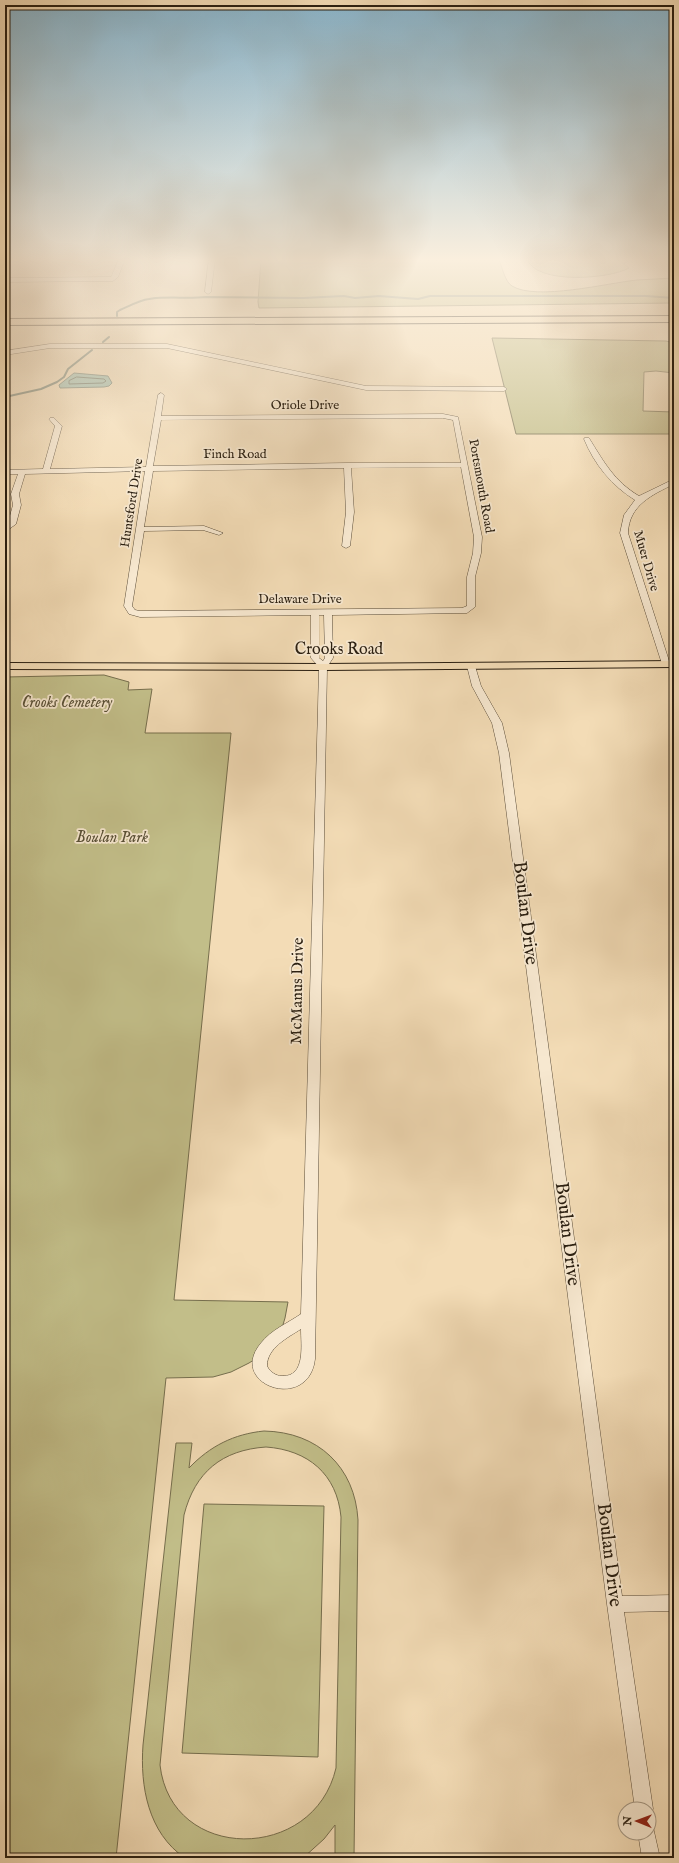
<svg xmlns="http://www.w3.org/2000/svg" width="679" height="1863" font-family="'IM FELL English',serif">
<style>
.green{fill:#c2be89;stroke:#766e4d;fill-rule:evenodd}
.water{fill:#9bbcac;stroke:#6e7d6e}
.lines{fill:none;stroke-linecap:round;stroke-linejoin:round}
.shore{stroke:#626e5e;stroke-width:1}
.stream{stroke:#6e7d6e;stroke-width:2}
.minor-casing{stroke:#5c4e3a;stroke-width:1}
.major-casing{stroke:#2a1f11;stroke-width:2}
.highway-casing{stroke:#2a1f11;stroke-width:2}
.minor{fill:#f7e8d0;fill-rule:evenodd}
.major{fill:#f3dcb6;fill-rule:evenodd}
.highway{fill:#f3dcb6;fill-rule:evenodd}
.labels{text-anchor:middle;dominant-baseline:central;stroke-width:3.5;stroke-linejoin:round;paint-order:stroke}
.far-street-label{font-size:13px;fill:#2a1f11;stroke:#f7e8d0}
.street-label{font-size:16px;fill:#2a1f11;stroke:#f7e8d0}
.park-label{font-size:16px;font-style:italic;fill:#584f35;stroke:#f7e8d0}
.near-street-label{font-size:19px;fill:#2a1f11;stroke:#f7e8d0}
</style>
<rect width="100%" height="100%" fill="#f3dcb6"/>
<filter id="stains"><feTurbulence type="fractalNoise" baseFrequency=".005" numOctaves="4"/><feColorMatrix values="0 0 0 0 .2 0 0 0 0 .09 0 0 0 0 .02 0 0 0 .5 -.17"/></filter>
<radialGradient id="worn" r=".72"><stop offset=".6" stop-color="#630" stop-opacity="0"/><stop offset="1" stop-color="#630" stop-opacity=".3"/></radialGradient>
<g class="green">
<path d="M261,259H499C502,267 505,282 512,286C536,301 608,283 637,280C649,279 662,279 674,278V303L259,308L258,302Z"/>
<path d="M527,259H628V261L624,264L629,268C610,279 536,285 527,259Z"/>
<path d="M492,338L666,341L674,343V373L656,371L644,372L643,411L674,412V434H516Z"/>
<path d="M104,675L129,682L128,690L152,689L145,733H231L174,1300L288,1302L285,1318L282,1328L257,1358L249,1363L231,1372L213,1377L166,1378L116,1858H5V677Z"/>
<path d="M264,1431C318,1432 355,1467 358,1520L354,1858H335V1825L324,1839L303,1858H185C148,1833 140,1786 143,1745L176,1443H192L189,1468C210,1446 234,1434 264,1431ZM266,1447C308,1450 337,1474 341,1517L336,1768C314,1863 171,1863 160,1765L184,1515C195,1472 222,1450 266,1447Z"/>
<path d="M204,1504L324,1506L318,1757L182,1753Z"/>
</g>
<path class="water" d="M74,373L108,376L112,383L109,386L104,387L60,388L59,385Z"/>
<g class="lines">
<path class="shore" d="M77,377L104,379L106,381L103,383L69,384V381Z"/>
<g class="stream">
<path d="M117,316V312L120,310C129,306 140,300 149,299C168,296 187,299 206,297L303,298L344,296L355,298L379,296L418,299L430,296H646L674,298"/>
<path d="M103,342L109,337"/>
<path d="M5,397L41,389L57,382L64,377L68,369L92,350"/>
</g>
<defs>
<g id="minor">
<path d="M27,259H49L38,263Z"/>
<path d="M119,259H125L118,277L113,281L5,282V278L111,277Z"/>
<path d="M209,259H215L211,292L208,294L205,292Z"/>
<path d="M50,344H167L366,386L504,387L507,389L504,391L366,390L167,348H50L5,355V351Z"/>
<path d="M161,393L164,395L161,416L443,414L458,417L482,537L481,553L475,577V607L467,613L332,615L333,658L327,667L315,1359C309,1413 226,1385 261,1343C271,1330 288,1323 301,1314L318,708L319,667L311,658V615L140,617L129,614L124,606L145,471L25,474L19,494L21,505L16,524L5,532V526L8,523L13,505L11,494L18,474H5V470L43,469L55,426L49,419L50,418H54L62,426L50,469L146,467L158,395ZM443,418L453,420L461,463H347L153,466L161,420ZM461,467L474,537L473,553L467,577V606L462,608L140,611L135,610L132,606L144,531L203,530L219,535L223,533L204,526L144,527L153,471L344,468L346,512L342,546L346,548L350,546L354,512L351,468ZM319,615H324L325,658L323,661L319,658ZM301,1329C301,1345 306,1377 282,1376C276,1376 270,1372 267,1366C267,1348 287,1338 301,1329Z"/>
<path d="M585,438H589C604,462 614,481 639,496L674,479V484C652,495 629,505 628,533L670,664L669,666L666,667L662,664L620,533L624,515L635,500C612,486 594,464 584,439Z"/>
<path d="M471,663L475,666L481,686L502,723L509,753L622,1596L674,1595V1611L624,1612L653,1809L649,1816V1809H635L607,1604L499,753L492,723L472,686L467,666Z"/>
<path d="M649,1825L653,1827L660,1858H642L638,1833H649Z"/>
</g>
<path id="major" d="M674,661V667L323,670L5,669V663L323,664Z"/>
<path id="highway" d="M674,316V322L5,325V319Z"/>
</defs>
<use href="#minor" class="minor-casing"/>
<use href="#major" class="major-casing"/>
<use href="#highway" class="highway-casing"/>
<use href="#minor" class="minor"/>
<use href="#major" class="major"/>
<use href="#highway" class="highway"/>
</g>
<linearGradient id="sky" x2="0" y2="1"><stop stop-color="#89b7d0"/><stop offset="0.5" stop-color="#faefde"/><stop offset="1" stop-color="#faefde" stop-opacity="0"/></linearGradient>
<rect width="679" height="520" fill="url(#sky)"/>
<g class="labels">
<g class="far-street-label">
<text x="305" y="405">Oriole Drive</text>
<text x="235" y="454">Finch Road</text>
<text transform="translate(481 486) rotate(80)">Portsmouth Road</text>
<text transform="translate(132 503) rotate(-81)">Huntsford Drive</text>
<text transform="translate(646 561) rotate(74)">Muer Drive</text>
<text x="300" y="599">Delaware Drive</text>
</g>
<g class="street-label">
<text x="339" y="650">Crooks Road</text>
<text transform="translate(298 991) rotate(-89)">McManus Drive</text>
</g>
<g class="park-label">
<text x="67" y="703">Crooks Cemetery</text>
<text x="112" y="838">Boulan Park</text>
</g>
<g class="near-street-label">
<text transform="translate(525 913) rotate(83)">Boulan Drive</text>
<text transform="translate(567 1234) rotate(83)">Boulan Drive</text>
<text transform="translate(609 1555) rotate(83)">Boulan Drive</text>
</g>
</g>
<rect width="679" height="1863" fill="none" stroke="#f3dcb6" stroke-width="20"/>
<rect x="6" y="6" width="667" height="1851" fill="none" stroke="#2a1f11" stroke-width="2"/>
<rect x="10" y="10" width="659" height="1843" fill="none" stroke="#2a1f11"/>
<g transform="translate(637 1821) rotate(271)"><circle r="19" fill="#f7e8d0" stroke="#a59884"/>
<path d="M0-3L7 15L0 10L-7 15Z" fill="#8f2418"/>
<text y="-6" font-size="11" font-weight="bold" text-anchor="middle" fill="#2a1f11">N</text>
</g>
<rect width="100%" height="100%" filter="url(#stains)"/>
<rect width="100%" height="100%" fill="url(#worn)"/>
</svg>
